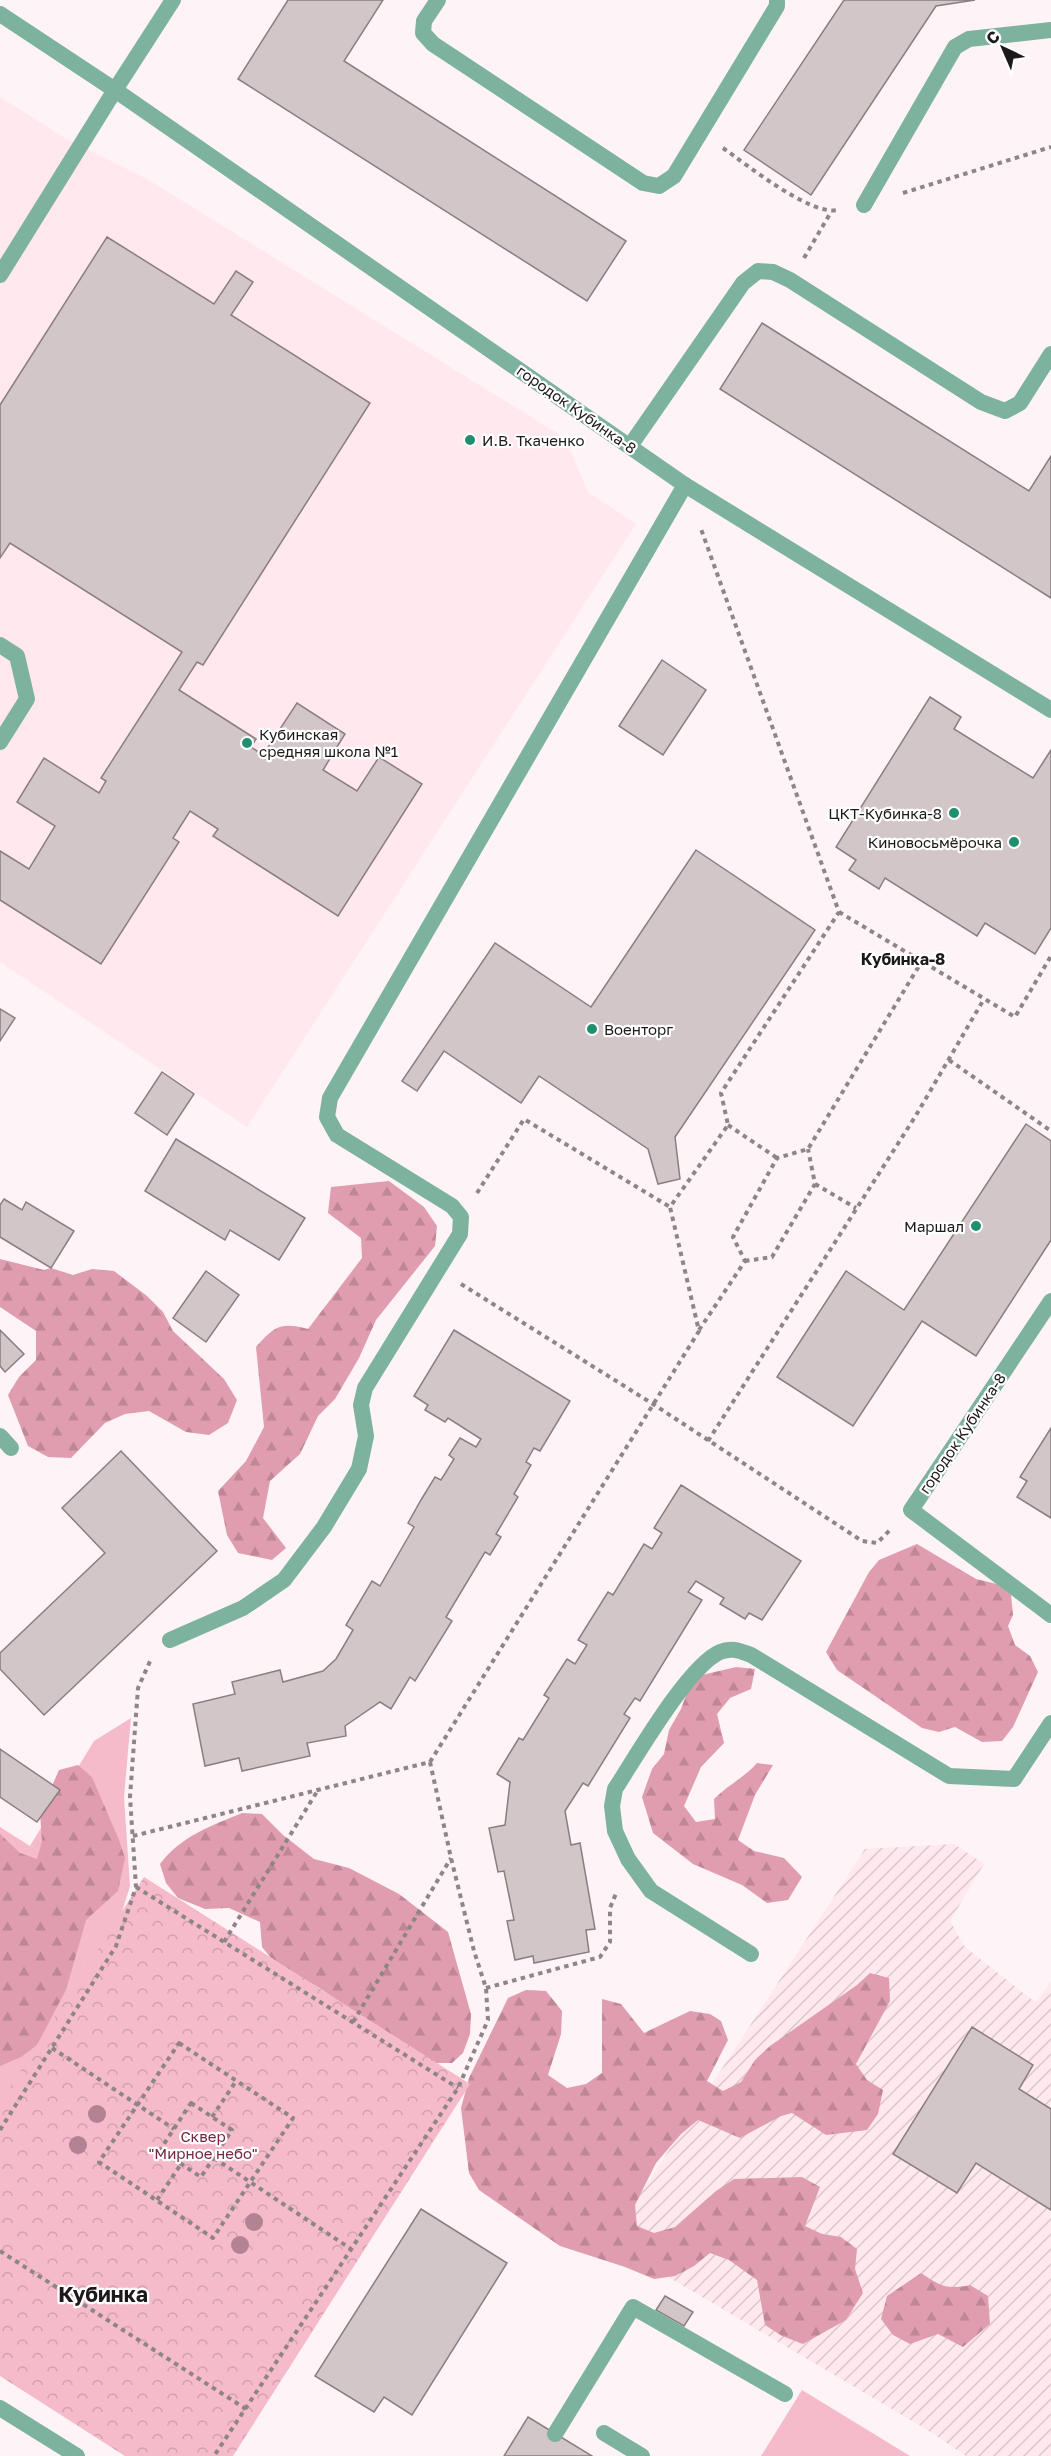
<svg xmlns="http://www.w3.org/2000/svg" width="1051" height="2456" font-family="'Golos Text',sans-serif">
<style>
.built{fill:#ffe8ee}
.industrial{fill:url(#industrial-furrows)}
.grass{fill:#f6bbcb}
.forest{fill:url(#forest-firs)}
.park{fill:url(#park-crowns)}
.building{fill:#d3c6c9;stroke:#8b7e81;stroke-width:1.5}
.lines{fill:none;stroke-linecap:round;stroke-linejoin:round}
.path{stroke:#8d8587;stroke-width:4;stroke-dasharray:4.5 4.5;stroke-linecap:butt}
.service{stroke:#7db29e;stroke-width:16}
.minor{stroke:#7db29e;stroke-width:16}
.tertiary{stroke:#7db29e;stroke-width:16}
.tree{fill:#b38394}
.poi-dot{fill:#1f8f6f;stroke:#fff;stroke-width:2}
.labels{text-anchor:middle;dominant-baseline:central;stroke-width:4.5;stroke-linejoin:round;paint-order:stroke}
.street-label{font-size:15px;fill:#1d1819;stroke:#fff}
.poi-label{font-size:15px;fill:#1d1819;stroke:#fff;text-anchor:start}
.park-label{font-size:15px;fill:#752743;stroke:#fff}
.neighbourhood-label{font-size:16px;font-weight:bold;fill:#1d1819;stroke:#fff}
.district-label{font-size:21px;font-weight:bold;fill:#1d1819;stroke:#fff}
</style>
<defs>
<pattern id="industrial-furrows" width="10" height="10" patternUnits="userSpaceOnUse" patternTransform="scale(1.5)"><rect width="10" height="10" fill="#ffe8ee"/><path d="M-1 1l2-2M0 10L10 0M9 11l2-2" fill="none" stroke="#dac6cc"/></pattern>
<pattern id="forest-firs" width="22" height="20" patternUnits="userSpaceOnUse" patternTransform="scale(1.5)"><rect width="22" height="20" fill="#df9daf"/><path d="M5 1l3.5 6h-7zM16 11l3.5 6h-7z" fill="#bf8696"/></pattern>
<pattern id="park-crowns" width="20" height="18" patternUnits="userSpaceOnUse" patternTransform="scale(1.5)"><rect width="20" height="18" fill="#f6bbcb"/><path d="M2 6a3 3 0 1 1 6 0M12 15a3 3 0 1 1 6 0" fill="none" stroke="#d2a0ae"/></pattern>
</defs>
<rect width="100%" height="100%" fill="#fef3f6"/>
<path class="built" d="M0,97L65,138L147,179L565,438L588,492L636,524L247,1127L0,962Z"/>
<path class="industrial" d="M954,1844L984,1864L950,1921L965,1947L1036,2003L1051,1981V2456H966L929,2431L609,2242L865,1849Z"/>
<g class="grass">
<path d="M131,1718L124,1797L130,1886L111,1948L0,2122V1827L30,1846L94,1741Z"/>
<path d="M802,2390L910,2456H761Z"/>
</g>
<g class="forest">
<path d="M389,1181L424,1207L437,1226L435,1246L376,1320L359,1358L335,1399L318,1416L300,1454L270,1481L263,1518L286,1548L272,1560L238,1553L227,1535L218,1491L246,1461L264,1427L256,1347C275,1326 280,1322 308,1329L362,1258L361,1238L328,1213L331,1187Z"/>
<path d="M0,1259L44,1270L51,1268L73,1275L92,1269L114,1271L147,1296L163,1312L173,1331L224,1379L237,1400L228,1423L209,1435L186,1432L149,1411L125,1414L105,1423L71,1458L48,1457L28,1446L8,1395L19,1377L36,1360V1331L0,1307Z"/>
<path d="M917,1544L976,1579L997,1584L1011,1595L1013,1615L1008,1626L1015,1645L1030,1656L1038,1672L1013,1727L1002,1741L982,1742L955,1727L939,1732L922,1728L837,1670L826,1652L869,1572L879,1560Z"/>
<path d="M736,1667L755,1669L751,1689L730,1698L717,1714L724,1743L701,1767L684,1806L696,1822L715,1819L714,1799C728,1785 745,1777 757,1763L773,1765L755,1795L738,1840L754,1851L784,1858L802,1877L788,1900L767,1903L742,1885L693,1864L653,1833L642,1797L652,1769L664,1754L669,1730L681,1709L688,1690L702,1675Z"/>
<path d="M78,1765L92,1777L119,1840L125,1858L118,1891L86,1920L66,1990L37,2045L21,2057L0,2066V1834L20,1853L37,1859L42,1841L40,1813L59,1770Z"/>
<path d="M242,1813L262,1814L283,1835L314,1859L349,1868L399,1894L448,1932L471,2014L470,2034L463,2053L452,2063H432L413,2054L321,1989L275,1963L262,1947L260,1922L229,1908L205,1909L178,1898L166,1883L160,1864C181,1836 211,1826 242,1813Z"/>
<path d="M870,1973L889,1978L890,2001L856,2064L867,2080L883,2090L878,2114L867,2130L826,2135L792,2113L781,2116L740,2138L698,2120L681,2134L656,2163L635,2205L637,2226L654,2233L675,2227L716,2191L734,2179L802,2177L820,2187L805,2226L822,2234L841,2237L857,2249L855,2269L863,2293L846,2320L803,2344L782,2336L765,2325L757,2280L729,2260L710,2253L694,2266L675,2276L654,2279L625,2267L560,2246L479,2190L469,2173L461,2108L469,2078L508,1998L526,1990L546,1991L562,2011L561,2034L548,2075L567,2088L586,2084L602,2073V1999L621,2004L644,2033L690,2011L710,2014L721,2021L728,2040L707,2081L723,2091L741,2082L755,2060L770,2046L857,1985Z"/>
<path d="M921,2273C940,2286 947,2290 970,2285L988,2296L990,2324L963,2347L938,2334L910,2344L893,2335L881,2319L887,2296Z"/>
</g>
<path class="park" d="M144,1877L470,2084L233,2456H125L0,2376V2103Z"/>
<g class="building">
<path d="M288,0H383L344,61L626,241L587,301L238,79Z"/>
<path d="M844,0H975L936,6L811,195L744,150Z"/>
<path d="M107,237L214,304L236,271L253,282L231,315L370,403L203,665L197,662L179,690L256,739L251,747L263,755L297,703L345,734L323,770L357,791L379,757L422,784L338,916L213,836L218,829L190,811L173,838L179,842L101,964L0,900V851L29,869L55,826L17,802L44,758L99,793L106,781L101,778L182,652L10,543L0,558V405Z"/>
<path d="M762,323L1029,491L1051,456V598L720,389Z"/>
<path d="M662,660L706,690L663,755L619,726Z"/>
<path d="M930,697L961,717L954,729L1033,778L1051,750V928L1035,954L985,923L977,936L885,878L879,889L849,870L856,860L836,847Z"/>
<path d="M696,850L815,930L675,1137L680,1179L658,1184L648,1149L539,1076L521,1103L444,1051L417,1091L402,1081L495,943L591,1007Z"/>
<path d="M0,1009L15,1018L0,1041Z"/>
<path d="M162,1072L194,1094L167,1135L135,1113Z"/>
<path d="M1026,1124L1051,1141V1240L976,1356L922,1321L853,1426L777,1377L846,1271L904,1310Z"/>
<path d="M176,1139L305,1218L279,1260L230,1230L225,1240L145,1191Z"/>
<path d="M4,1199L22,1210L26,1202L74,1231L51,1268L0,1237V1205Z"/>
<path d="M206,1271L239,1295L206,1342L173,1318Z"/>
<path d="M0,1330L24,1354L5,1372L0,1366Z"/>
<path d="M454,1330L570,1401L540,1451L534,1448L526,1462L531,1465L514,1494L518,1497L496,1534L501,1537L490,1555L485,1552L446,1617L452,1621L415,1681L410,1677L391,1709L380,1702L345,1726L346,1736L307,1743L310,1756L242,1771L239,1758L205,1766L193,1704L235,1694L232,1682L280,1670L283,1682L323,1671L336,1659L353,1630L346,1625L372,1581L380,1586L414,1527L408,1523L421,1500L435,1477L441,1480L454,1459L449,1455L460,1438L476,1447L481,1439L448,1418L445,1422L425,1410L428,1405L414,1396Z"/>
<path d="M1051,1428V1518L1017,1497L1027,1481L1020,1477Z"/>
<path d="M121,1451L217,1551L44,1715L0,1669V1653L105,1553L62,1508Z"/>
<path d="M681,1485L801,1561L762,1620L749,1613L745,1619L732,1611L720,1604L724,1598L696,1581L688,1592L702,1600L640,1701L635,1698L624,1714L630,1718L588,1786L583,1783L565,1811L571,1845L580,1843L595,1929L586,1930L589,1952L534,1963L533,1956L515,1960L507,1921L514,1920L504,1871L498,1872L489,1828L505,1825L510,1782L497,1774L519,1738L523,1740L549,1698L544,1695L567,1659L575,1664L587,1645L578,1640L608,1592L613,1595L644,1544L652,1549L662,1533L654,1528Z"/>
<path d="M0,1749L60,1790L37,1822L0,1797Z"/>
<path d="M972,2027L1033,2065L1019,2089L1051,2109V2210L976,2163L957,2193L893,2154Z"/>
<path d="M421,2209L507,2263L412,2415L384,2397L374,2412L315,2376Z"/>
<path d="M665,2296L693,2312L684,2326L656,2310Z"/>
<path d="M528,2417L592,2456H504Z"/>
</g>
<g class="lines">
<g class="path">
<path d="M723,148C746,164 810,216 838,210"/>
<path d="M903,193L1051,147"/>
<path d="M804,258L831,212"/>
<path d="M839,912L1015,1017L1051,956"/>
<path d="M949,1060L1051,1131"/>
<path d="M728,1125L777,1158"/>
<path d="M815,1184L856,1208"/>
<path d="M477,1193L524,1119L670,1207"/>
<path d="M745,1261L772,1257L815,1184L808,1149"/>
<path d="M461,1284L653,1404L862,1541L877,1543L891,1529"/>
<path d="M699,1330L745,1261L733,1237L777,1158L808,1149L922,961"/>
<path d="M708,1441L915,1117L984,999"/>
<path d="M430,1762L699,1331L670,1207L728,1125L721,1093L839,912L701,529"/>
<path d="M133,1836L430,1762L451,1858L474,1951L486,1988L488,2020L458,2088L214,2456"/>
<path d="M136,1887L458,2088"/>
<path d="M224,1942L318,1790"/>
<path d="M486,1988L600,1957L610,1942V1908L617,1891"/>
<path d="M353,2022L451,1858"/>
<path d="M179,2043L293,2118L213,2238L99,2162Z"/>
<path d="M52,2048L174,2129"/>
<path d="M191,2103L232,2130L201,2177L160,2150Z"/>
<path d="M212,2117L236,2081"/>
<path d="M0,2130L116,1946L136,1887L130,1797L138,1688L151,1659"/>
<path d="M214,2158L351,2249"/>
<path d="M157,2200L181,2164"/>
<path d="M0,2251L246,2409"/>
</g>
<g class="service">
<path d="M438,0L424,21L423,33L433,44L643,183L659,186L674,176L777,6V0"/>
<path d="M864,205L955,47L969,39L1051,30"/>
<path d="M0,275L115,90"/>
<path d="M630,446L743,283L758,271L773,272L790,280L981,402L1005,411L1020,403L1051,354"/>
<path d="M0,645L17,656L27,699L0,742"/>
<path d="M0,1436L11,1448"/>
<path d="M170,1640L243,1608L284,1580L324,1527L359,1469L366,1436L361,1405L365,1388L460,1234L461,1217L452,1206L337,1135L327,1117L330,1098L685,485"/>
<path d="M751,1954L651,1891L628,1859L615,1831L612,1806L615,1789C636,1757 688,1666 720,1652C732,1647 740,1651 751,1655L949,1776L1014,1779L1051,1723"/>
<path d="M604,2433L642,2456"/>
<path d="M555,2434L633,2307L785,2394"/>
</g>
<g class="minor">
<path d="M0,14L115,90L685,485L1051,710"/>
<path d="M115,90L173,0"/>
<path d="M1051,1301L911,1510L1051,1615"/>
</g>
<path class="tertiary" d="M0,2408L77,2456"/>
</g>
<g class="tree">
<circle cx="97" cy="2114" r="9"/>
<circle cx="78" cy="2145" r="9"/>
<circle cx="254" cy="2222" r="9"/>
<circle cx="240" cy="2245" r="9"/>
</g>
<g class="poi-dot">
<circle cx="470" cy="440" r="6"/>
<circle cx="247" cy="743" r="6"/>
<circle cx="954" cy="813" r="6"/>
<circle cx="1014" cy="842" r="6"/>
<circle cx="592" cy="1029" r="6"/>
<circle cx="976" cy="1226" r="6"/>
</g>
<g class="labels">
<g class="street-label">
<text transform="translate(577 409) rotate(35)">городок Кубинка-8</text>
<text transform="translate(962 1433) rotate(-56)">городок Кубинка-8</text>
</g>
<g class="poi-label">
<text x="482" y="440">И.В. Ткаченко</text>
<text x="259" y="734">Кубинская<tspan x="259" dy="17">средняя школа №1</tspan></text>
<text x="942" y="813" text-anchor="end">ЦКТ-Кубинка-8</text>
<text x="1002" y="842" text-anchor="end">Киновосьмёрочка</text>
<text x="604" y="1029">Военторг</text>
<text x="964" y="1226" text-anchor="end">Маршал</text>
</g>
<g class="park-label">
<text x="203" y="2136">Сквер<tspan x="203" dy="17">"Мирное небо"</tspan></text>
</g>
<g class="neighbourhood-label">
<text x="903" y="959">Кубинка-8</text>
</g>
<g class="district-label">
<text x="103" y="2294">Кубинка</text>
</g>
</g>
<g transform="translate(1003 48) rotate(316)" stroke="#ffffff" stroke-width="4.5" paint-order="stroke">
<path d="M0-4.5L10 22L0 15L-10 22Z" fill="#1d1819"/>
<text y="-9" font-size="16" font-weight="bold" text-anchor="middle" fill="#1d1819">С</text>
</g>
</svg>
